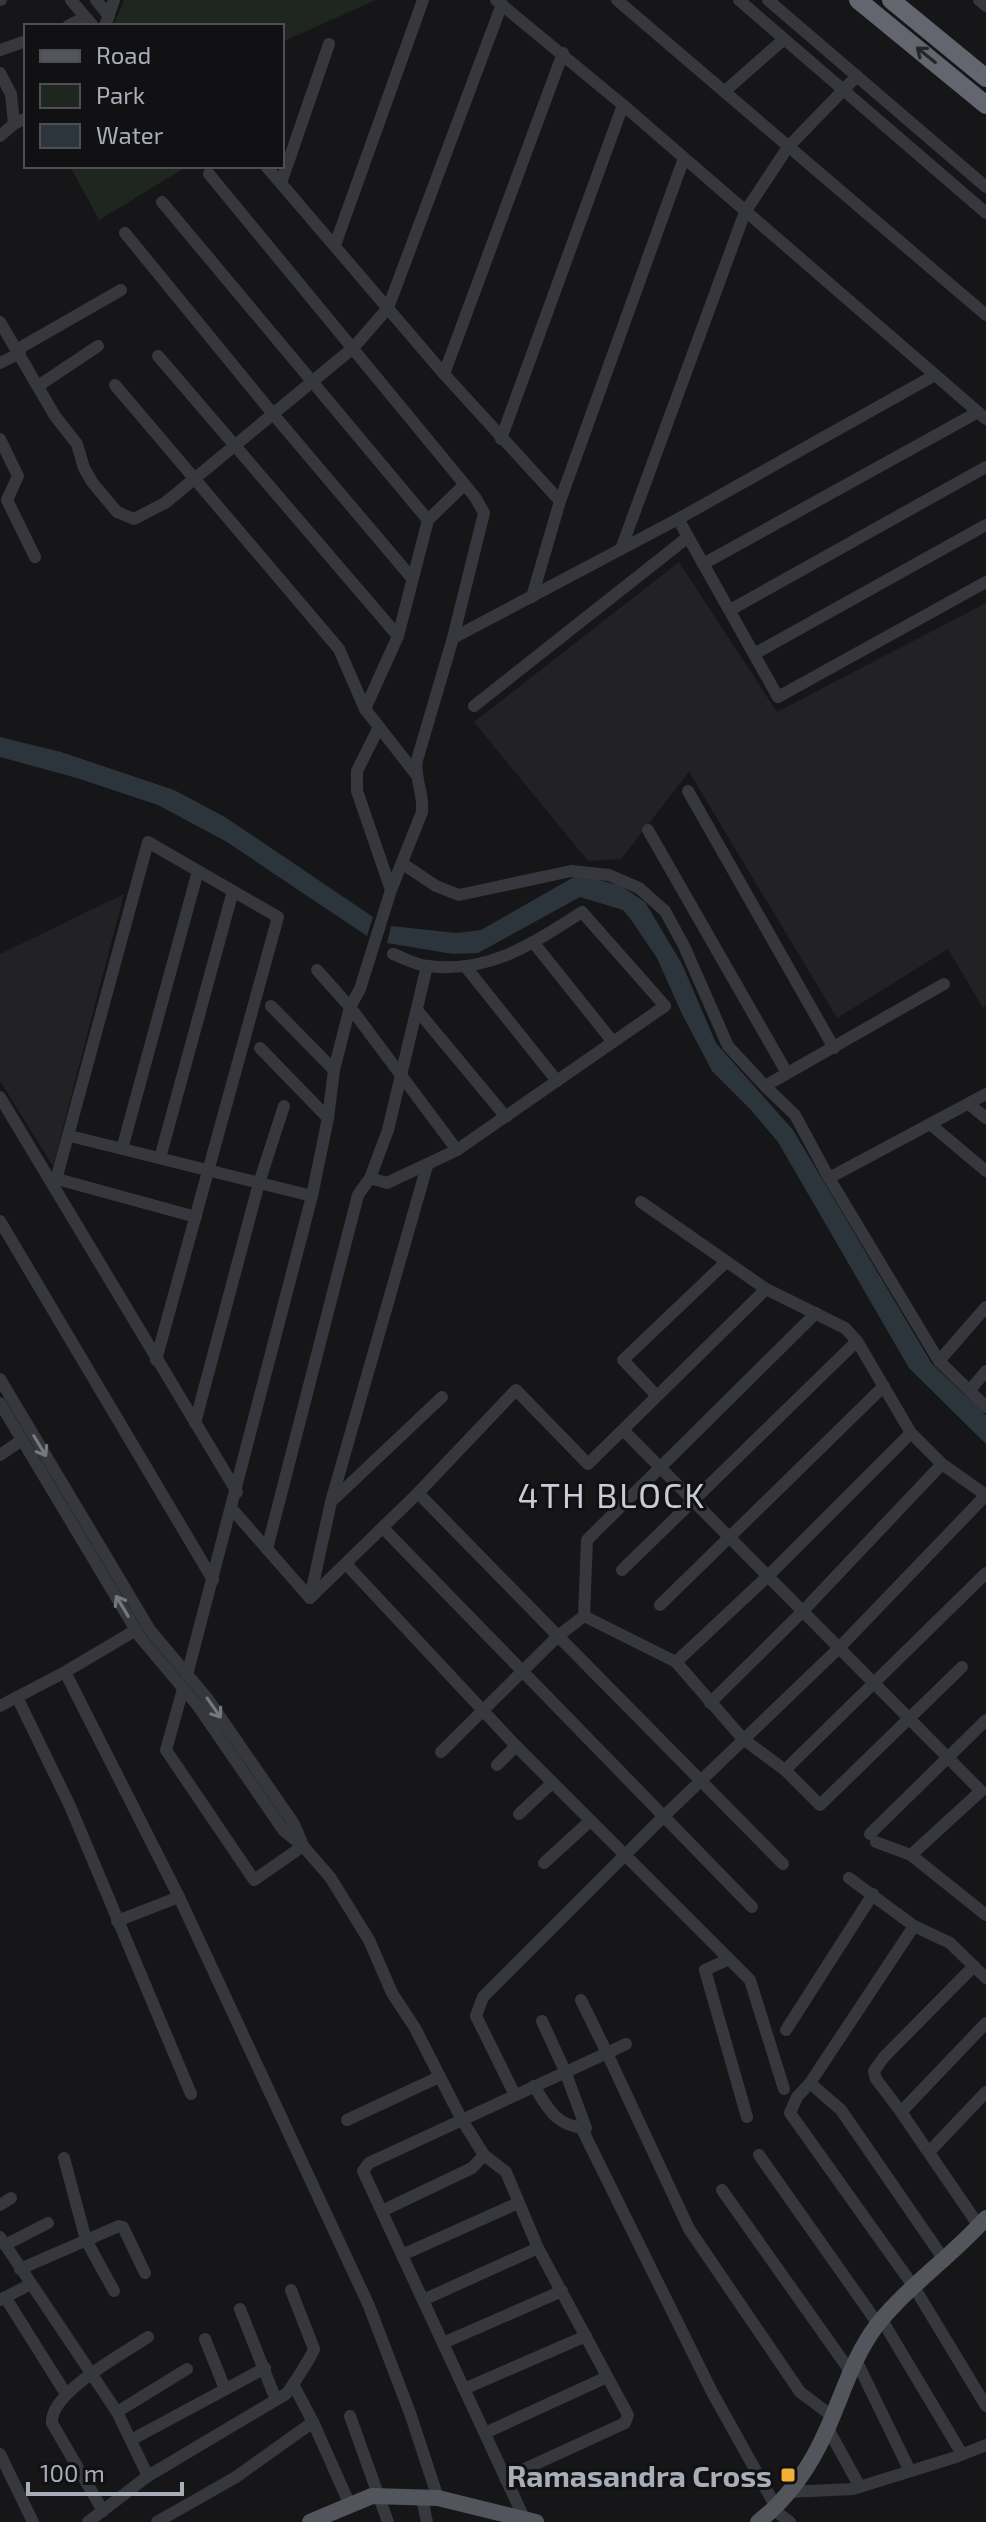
<svg xmlns="http://www.w3.org/2000/svg" width="986" height="2522" font-family="'Exo 2',sans-serif">
<style>
.built{fill:#222225}
.green{fill:#1e261f}
.water{fill:#2c353c}
.lines{fill:none;stroke-linecap:round;stroke-linejoin:round}
.minor{stroke:#37383d;stroke-width:12}
.major{stroke:#53555c;stroke-width:16}
.highway{stroke:#63666e;stroke-width:18}
.oneway{stroke:#26262a}
.oneway2{stroke:#757881}
.poi-dot{fill:#f2b134;stroke:#111113;stroke-width:3}
.labels{text-anchor:middle;dominant-baseline:central;stroke-width:6;stroke-linejoin:round;paint-order:stroke}
.poi-label{font-size:30px;font-weight:bold;fill:#a8adb8;stroke:#111113;text-anchor:end}
.quarter-label{font-size:34px;letter-spacing:2px;fill:#c9ccd4;stroke:#111113}
</style>
<rect width="100%" height="100%" fill="#161618"/>
<g class="built">
<path d="M679,562L777,712L986,603V1006L983,1008L948,949L837,1018L689,772L621,859L588,861L474,722Z"/>
<path d="M124,894L98,993L53,1166L0,1081V954Z"/>
</g>
<g class="green">
<path d="M124,0H376L282,42V26H113Z"/>
<path d="M70,166H188L99,220Z"/>
</g>
<g class="water">
<path d="M0,737L61,752L174,790L225,817L373,917L367,936L227,842L158,805L77,778L0,757Z"/>
<path d="M574,877H589L621,886L645,902L682,964L716,1043L793,1130L932,1364L986,1415V1444L909,1368L778,1142L751,1110L712,1071L681,1012L657,958L629,917L623,910L580,897L478,953L453,954L387,943L391,926L456,933L481,930Z"/>
</g>
<g class="lines">
<g class="minor">
<path d="M0,0H1"/>
<path d="M71,0L93,26"/>
<path d="M96,0L109,16"/>
<path d="M496,0L623,105L986,419"/>
<path d="M617,0L986,315"/>
<path d="M739,0L986,213"/>
<path d="M768,0L986,187"/>
<path d="M979,0L986,6"/>
<path d="M68,26L85,17"/>
<path d="M105,26L114,0"/>
<path d="M0,50L26,41"/>
<path d="M0,73L11,94L14,124"/>
<path d="M725,91L783,40"/>
<path d="M0,136L14,124L26,118"/>
<path d="M266,166L444,374L560,501"/>
<path d="M281,183L329,44"/>
<path d="M162,202L428,520"/>
<path d="M125,233L273,414L411,577"/>
<path d="M335,245L423,0"/>
<path d="M0,322L55,416L77,444L84,468L92,482L117,512L134,519L165,503L353,348L388,308L502,4"/>
<path d="M18,349L121,290"/>
<path d="M158,356L398,636"/>
<path d="M0,363L20,353"/>
<path d="M444,374L563,53"/>
<path d="M115,385L339,649L365,709L415,773"/>
<path d="M38,386L98,346"/>
<path d="M0,439L18,476L7,500L35,557"/>
<path d="M501,439L623,105"/>
<path d="M678,519L778,697L986,582"/>
<path d="M621,549L745,212L788,147L857,76"/>
<path d="M703,564L978,412"/>
<path d="M532,597L560,501L684,158"/>
<path d="M730,610L986,467"/>
<path d="M453,638L678,519L935,375"/>
<path d="M754,654L986,525"/>
<path d="M474,706L688,537"/>
<path d="M365,709L398,636L428,520L464,485"/>
<path d="M379,727L357,771V791L391,890"/>
<path d="M688,791L834,1048"/>
<path d="M648,830L787,1073"/>
<path d="M403,864L436,886L459,895L571,871L609,875L639,888L665,911L684,946L728,1046L765,1086L944,984"/>
<path d="M533,942L613,1042"/>
<path d="M465,966L557,1081"/>
<path d="M317,970L350,1007L457,1150"/>
<path d="M271,1006L334,1070"/>
<path d="M417,1010L506,1117"/>
<path d="M260,1048L328,1118"/>
<path d="M765,1086L795,1115L829,1178L939,1361L986,1407"/>
<path d="M0,1097L237,1492"/>
<path d="M969,1104L986,1118"/>
<path d="M930,1124L986,1171"/>
<path d="M70,1136L312,1196"/>
<path d="M122,1149L198,871"/>
<path d="M160,1158L233,891"/>
<path d="M370,1178L387,1183L457,1150L665,1006L582,912C533,943 490,974 428,966C416,965 404,958 393,954"/>
<path d="M829,1178L986,1094"/>
<path d="M57,1179L196,1217"/>
<path d="M54,1187L148,842L278,917L156,1360"/>
<path d="M641,1202L766,1289L845,1328L857,1341L911,1433L942,1464L986,1495"/>
<path d="M0,1221L213,1580"/>
<path d="M939,1361L986,1307"/>
<path d="M0,1379L150,1630L207,1698L294,1824L302,1843"/>
<path d="M970,1390L986,1371"/>
<path d="M657,1396L623,1360L726,1262"/>
<path d="M0,1403L140,1637L198,1706L284,1831L303,1846L330,1877L369,1940L392,1993L415,2028L462,2120L484,2155L506,2172L538,2248L628,2415L625,2423L505,2478"/>
<path d="M195,1423L259,1183L284,1106"/>
<path d="M623,1430L981,1791L911,1855"/>
<path d="M0,1455L22,1440"/>
<path d="M418,1493L558,1636L441,1752"/>
<path d="M334,1499L442,1397"/>
<path d="M232,1509L310,1598"/>
<path d="M383,1528L752,1907"/>
<path d="M267,1549L358,1195L370,1178L388,1130L427,966"/>
<path d="M346,1564L516,1746L750,1980L784,2089"/>
<path d="M622,1570L857,1341"/>
<path d="M310,1598L418,1493L516,1390L588,1464L766,1289"/>
<path d="M310,1598L331,1502L427,1166"/>
<path d="M660,1605L884,1386"/>
<path d="M584,1616L587,1540L816,1313"/>
<path d="M676,1662L768,1576L911,1433"/>
<path d="M65,1672L179,1897L369,2306L410,2413L438,2498"/>
<path d="M187,1675L312,1196L328,1118L334,1070L350,1007L360,989L391,890L422,812C424,793 414,778 417,760L453,638L484,513L475,497L209,174"/>
<path d="M183,1689L166,1750L254,1880L303,1846"/>
<path d="M17,1697L70,1806L191,2094"/>
<path d="M710,1703L803,1611L942,1464"/>
<path d="M0,1706L65,1672L136,1630"/>
<path d="M497,1765L516,1746"/>
<path d="M785,1770L986,1573"/>
<path d="M519,1814L552,1783"/>
<path d="M870,1834L986,1720"/>
<path d="M876,1842L911,1855L986,1915"/>
<path d="M544,1863L590,1821"/>
<path d="M783,1864L558,1636L584,1616L676,1662L743,1739L785,1770L820,1805L962,1667"/>
<path d="M849,1878L914,1926L950,1943L986,1978"/>
<path d="M117,1921L179,1897"/>
<path d="M914,1926L810,2083L841,2110L945,2261"/>
<path d="M729,1959L705,1970L747,2117"/>
<path d="M974,1966L884,2057L874,2071L876,2079L901,2112L979,2226"/>
<path d="M581,2000L607,2053L626,2044"/>
<path d="M786,2030L873,1894"/>
<path d="M810,2083L797,2097L790,2113L914,2287L986,2406"/>
<path d="M534,2086C548,2109 557,2127 586,2128L565,2071L542,2021"/>
<path d="M515,2095L476,2016L483,1997L663,1817L839,1648L986,1495"/>
<path d="M901,2112L986,2023"/>
<path d="M347,2120L439,2077"/>
<path d="M581,2127L712,2392L776,2507"/>
<path d="M929,2152L986,2092"/>
<path d="M759,2155L878,2324"/>
<path d="M64,2158L86,2240L114,2291"/>
<path d="M722,2190L850,2371"/>
<path d="M0,2205L11,2198"/>
<path d="M382,2211L472,2168L484,2155"/>
<path d="M0,2237L117,2412L148,2476L88,2522"/>
<path d="M5,2245L48,2223"/>
<path d="M402,2255L518,2203"/>
<path d="M20,2269L119,2226L123,2227L145,2273"/>
<path d="M5,2297L66,2394"/>
<path d="M0,2300L31,2284"/>
<path d="M423,2300L538,2248"/>
<path d="M240,2309L276,2400"/>
<path d="M882,2320L962,2454"/>
<path d="M205,2339L225,2389"/>
<path d="M443,2343L562,2291"/>
<path d="M855,2358L910,2471"/>
<path d="M294,2386L313,2422"/>
<path d="M464,2389L586,2336"/>
<path d="M117,2412L187,2369"/>
<path d="M350,2416L388,2522"/>
<path d="M827,2427L860,2487"/>
<path d="M485,2433L607,2377"/>
<path d="M131,2440L265,2368"/>
<path d="M0,2454L33,2522"/>
<path d="M148,2476L286,2394C290,2390 313,2354 314,2349L291,2290"/>
<path d="M788,2492L853,2489L956,2457L986,2445"/>
<path d="M422,2498L427,2522"/>
<path d="M774,2510L790,2522"/>
<path d="M103,2511L52,2423C49,2393 124,2353 148,2337"/>
<path d="M524,2518L363,2171L369,2163L607,2053L689,2229L800,2392L832,2416"/>
<path d="M157,2522L236,2477L313,2422L350,2505"/>
</g>
<g class="major">
<path d="M310,2522L372,2496L438,2498L536,2522"/>
<path d="M758,2522C783,2503 805,2474 819,2446C840,2406 849,2362 877,2325C908,2286 952,2256 986,2218"/>
</g>
<g class="highway">
<path d="M858,0L986,105"/>
<path d="M891,0L986,78"/>
</g>
</g>
<defs><path id="oneway-shaft" d="M-6 0H5M1.5-3L5.5 0L1.5 3" fill="none" stroke-width="1.6" stroke-linecap="round" stroke-linejoin="round" transform="scale(2)"/></defs>
<use class="oneway" href="#oneway-shaft" transform="translate(926 55) rotate(-141)"/>
<g class="oneway2">
<use href="#oneway-shaft" transform="translate(40 1446) rotate(59)"/>
<use href="#oneway-shaft" transform="translate(122 1606) rotate(-121)"/>
<use href="#oneway-shaft" transform="translate(214 1708) rotate(55)"/>
</g>
<rect class="poi-dot" x="780" y="2467" width="16" height="16" rx="4"/>
<g class="labels">
<g class="poi-label">
<text x="772" y="2475">Ramasandra Cross</text>
</g>
<g class="quarter-label">
<text x="612" y="1494">4TH BLOCK</text>
</g>
</g>
<rect x="24" y="24" width="260" height="144" fill="#111113" stroke="#4d4f55" stroke-width="2"/>
<rect x="40" y="50" width="40" height="12" fill="#53555c" stroke="#4d4f55" stroke-width="2"/>
<text x="96" y="64" font-size="24" fill="#a8adb8">Road</text>
<rect x="40" y="84" width="40" height="24" fill="#1e261f" stroke="#4d4f55" stroke-width="2"/>
<text x="96" y="104" font-size="24" fill="#a8adb8">Park</text>
<rect x="40" y="124" width="40" height="24" fill="#2c353c" stroke="#4d4f55" stroke-width="2"/>
<text x="96" y="144" font-size="24" fill="#a8adb8">Water</text>
<path d="M28 2482v12h154v-12" fill="none" stroke="#a8adb8" stroke-width="4"/>
<text x="40" y="2482" font-size="24" fill="#a8adb8" stroke="#111113" stroke-width="6" paint-order="stroke">100 m</text>
</svg>
